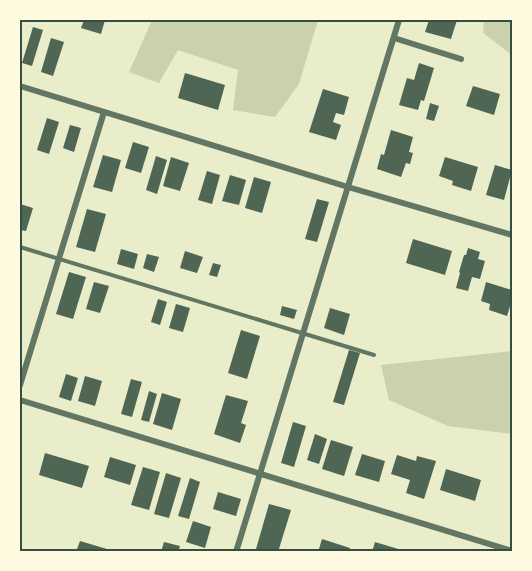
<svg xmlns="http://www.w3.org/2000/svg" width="532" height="571" font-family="'Noto Sans',sans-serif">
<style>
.green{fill:#cad2ad}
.building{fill:#4f6655}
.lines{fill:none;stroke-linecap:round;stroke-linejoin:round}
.service{stroke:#617663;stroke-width:4}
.minor{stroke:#617663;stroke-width:6}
.neatline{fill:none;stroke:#344e41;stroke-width:2}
</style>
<rect width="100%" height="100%" fill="#e9edc9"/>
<g class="green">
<path d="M152,20H318L299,84L275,117L233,110L238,70L178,50L159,83L129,72Z"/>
<path d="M484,20H512V55L483,33Z"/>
<path d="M512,351V434L448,426L389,400L381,365Z"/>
</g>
<g class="building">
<path d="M84,20H105L101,34L81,28Z"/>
<path d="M429,20H457L451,39L425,32Z"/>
<path d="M33,27L43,30L32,66L22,63Z"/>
<path d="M51,38L64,42L53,76L41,72Z"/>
<path d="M419,63L434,68L424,101L421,100L418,110L399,105L407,78L414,80Z"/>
<path d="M185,73L225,85L218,110L178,98Z"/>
<path d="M473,86L500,94L494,115L466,106Z"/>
<path d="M323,89L349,97L344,115L336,113L333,122L341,125L336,140L309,132Z"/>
<path d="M430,103L439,106L434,121L426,119Z"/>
<path d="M47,118L59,122L49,154L37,150Z"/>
<path d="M70,125L81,128L74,152L63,148Z"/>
<path d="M391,130L413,137L409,152L413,153L410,164L406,163L401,177L377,169L381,154L384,155Z"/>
<path d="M133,142L149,147L141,173L125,168Z"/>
<path d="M103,155L121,160L112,192L93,187Z"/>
<path d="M156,156L167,160L157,194L146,190Z"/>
<path d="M171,157L189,163L180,191L163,186Z"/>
<path d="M445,157L478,167L471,191L452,185L453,181L439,176Z"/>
<path d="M495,165L512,170L504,200L486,195Z"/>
<path d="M207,171L220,175L212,204L198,200Z"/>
<path d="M230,175L246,180L239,205L222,201Z"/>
<path d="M254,177L271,182L262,213L245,208Z"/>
<path d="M317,199L329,202L317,242L305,239Z"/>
<path d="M20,204L33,208L26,231L20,230Z"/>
<path d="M87,209L106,214L95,252L76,247Z"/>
<path d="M413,239L452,251L445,275L406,263Z"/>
<path d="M468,248L480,252L478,259L485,261L480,279L472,277L468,291L456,288L460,273L459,272L464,255H466Z"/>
<path d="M121,249L138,254L134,269L117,264Z"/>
<path d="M185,251L203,257L197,273L180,268Z"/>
<path d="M147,254L159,257L154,272L143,268Z"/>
<path d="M213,263L221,265L217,277L209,275Z"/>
<path d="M69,272L86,277L73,319L56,314Z"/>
<path d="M94,282L109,286L100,313L86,309Z"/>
<path d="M486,282L512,290V300L507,316L489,310L490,304L481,301Z"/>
<path d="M158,299L167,302L160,325L151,322Z"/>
<path d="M176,304L190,308L183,332L169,328Z"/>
<path d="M282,306L297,310L294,319L280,315Z"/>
<path d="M330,308L350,314L344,335L324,328Z"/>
<path d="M241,330L260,336L247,379L228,373Z"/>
<path d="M349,350L360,353L344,405L333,402Z"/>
<path d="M66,374L78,378L71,401L59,397Z"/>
<path d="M85,376L102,381L95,406L78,401Z"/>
<path d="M131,379L142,382L132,417L121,414Z"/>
<path d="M149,391L157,394L149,422L141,420Z"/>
<path d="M162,393L181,399L172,430L153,424Z"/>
<path d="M226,395L248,401L241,423L246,425L240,443L214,434Z"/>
<path d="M293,422L306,426L294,467L281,463Z"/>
<path d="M315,434L327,439L319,464L307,460Z"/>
<path d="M331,440L353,447L344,476L322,469Z"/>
<path d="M45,453L89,466L82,488L39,475Z"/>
<path d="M362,454L385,461L379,482L355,475Z"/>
<path d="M397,455L416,461L417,456L436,461L424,499L406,493L410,480L391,474Z"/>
<path d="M110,457L136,465L130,485L104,477Z"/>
<path d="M143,467L160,472L149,510L131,505Z"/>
<path d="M446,469L481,480L475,501L440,490Z"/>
<path d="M166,473L181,478L169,518L154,514Z"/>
<path d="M190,478L200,482L189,519L178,516Z"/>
<path d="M218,492L241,499L236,516L213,509Z"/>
<path d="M269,504L291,510L278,552H264L256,549Z"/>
<path d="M193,521L211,527L205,548L186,542Z"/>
<path d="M322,539L350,548L349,552H318Z"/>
<path d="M80,541L107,549L106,552H76Z"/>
<path d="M164,542L180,546L178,552H161Z"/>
<path d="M375,542L405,551V552H372Z"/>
</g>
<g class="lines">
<path class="service" d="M20,247L374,355"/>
<g class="minor">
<path d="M394,38L461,59"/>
<path d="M20,86L348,187L512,235"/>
<path d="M20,385L104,112"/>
<path d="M20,400L512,551"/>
<path d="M236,552L399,20"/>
</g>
</g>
<rect width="532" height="571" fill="none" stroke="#fefae0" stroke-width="42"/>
<rect x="21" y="21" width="490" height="529" class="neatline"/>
</svg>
